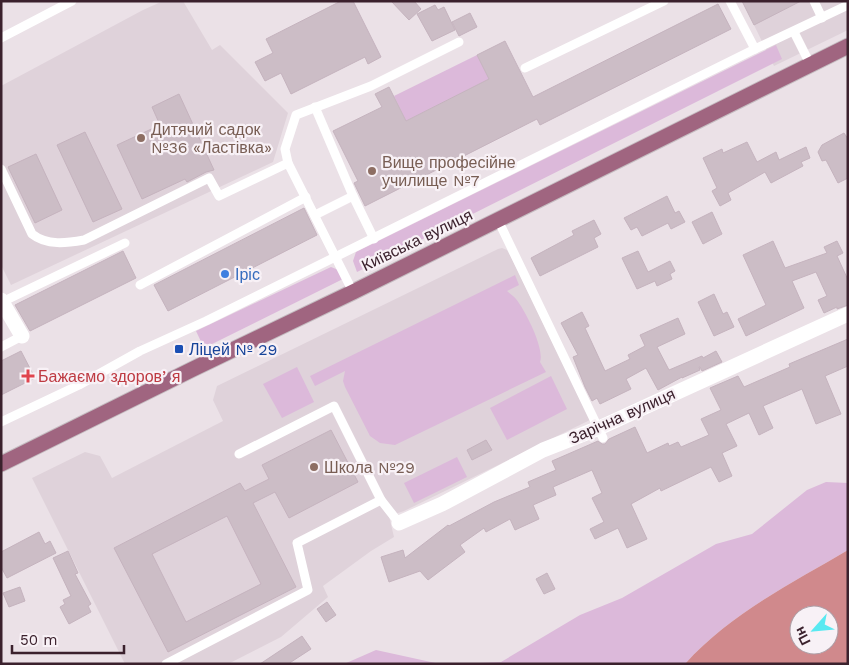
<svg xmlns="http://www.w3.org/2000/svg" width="849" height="665" font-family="'Work Sans',sans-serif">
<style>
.built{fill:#dfd2da}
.green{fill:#dcb9da}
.water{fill:#d0898c;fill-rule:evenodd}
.building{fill:#ccbdc6;stroke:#c5b3be;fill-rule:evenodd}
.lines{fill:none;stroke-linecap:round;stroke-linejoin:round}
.primary-casing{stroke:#c4bcc0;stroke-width:17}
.lane{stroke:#fff;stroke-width:9}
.street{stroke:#fff;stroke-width:15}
.primary{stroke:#a06580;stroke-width:15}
.education-dot{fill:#8d6e63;stroke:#f8f1f6;stroke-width:2}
.shop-dot{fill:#3f7fe0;stroke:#f8f1f6;stroke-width:2}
.transit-dot{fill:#1a4fb4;stroke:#f8f1f6;stroke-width:2}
.health-dot{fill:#e0444e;stroke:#f8f1f6;stroke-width:2}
.labels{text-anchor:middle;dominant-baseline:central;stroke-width:4.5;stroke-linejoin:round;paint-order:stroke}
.education-label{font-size:16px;fill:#785e54;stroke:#f8f1f6;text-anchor:start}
.street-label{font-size:16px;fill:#3b212d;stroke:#f8f1f6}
.shop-label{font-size:16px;fill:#366cbe;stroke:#f8f1f6;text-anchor:start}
.transit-label{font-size:16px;fill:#164399;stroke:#f8f1f6;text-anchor:start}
.health-label{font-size:16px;fill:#be3a42;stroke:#f8f1f6;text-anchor:start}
</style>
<rect width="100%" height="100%" fill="#ebe1e7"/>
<g class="built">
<path d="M163,1H183L212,50L220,45L288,113L273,162L11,285L1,265V86L143,10Z"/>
<path d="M769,1H848V30L774,66L754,25Z"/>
<path d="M502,248L507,250L511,257L590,420L404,511L389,516L394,537L371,551L323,586L328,597L281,637L228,664H125L32,478L85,452L100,456L112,478L223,421L213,400L217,386L498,249Z"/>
</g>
<g class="green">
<path d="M776,45L782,59L357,272L353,261L356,252Z"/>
<path d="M477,55L489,79L406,121L394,96Z"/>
<path d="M331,267L341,271L345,278L204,348L196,331Z"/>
<path d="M515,275L519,285L507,291C510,294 514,296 516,299C525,310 545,349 540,362L546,372L395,445L380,443L370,436L345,387L343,381L345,371L315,386L310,376Z"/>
<path d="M297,367L314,402L282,418L263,384Z"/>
<path d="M551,376L567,409L507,440L490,408Z"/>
<path d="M457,457L467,477L414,503L404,483Z"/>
<path d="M826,482L848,483V550C792,583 730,614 685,664H459L501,662L580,615L622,598L716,544L752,534L807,490Z"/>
<path d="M376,650L440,664H344Z"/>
</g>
<path class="water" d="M848,550V664H685C730,614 792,583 848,550ZM799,615H829V645H799Z"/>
<g class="building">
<path d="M341,1H353L381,57L368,64L365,57L291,94L281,73L265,81L255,62L273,53L266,39Z"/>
<path d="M391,1H414L421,9L409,20Z"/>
<path d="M742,1H801L754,25Z"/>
<path d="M718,4L731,29L540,125L537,119L365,206L354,183L358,181L333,131L382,107L375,94L389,87L406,121L489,79L477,55L505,41L533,97Z"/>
<path d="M435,5L438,10L444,7L455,30L432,41L417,14Z"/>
<path d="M470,13L477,27L459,36L452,22Z"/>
<path d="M179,94L214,170L206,172L187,182L185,179L142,199L117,145L160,125L152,107Z"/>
<path d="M85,132L122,209L93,222L57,145Z"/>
<path d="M844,133L848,139V178L838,183L826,160L822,161L818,152L822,145Z"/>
<path d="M747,142L757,162L776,152L779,160L806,147L810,158L801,162L803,166L771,183L765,172L728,193L731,200L720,206L712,191L717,188L703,158L722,149L723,153Z"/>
<path d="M36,154L62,210L35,223L8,167Z"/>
<path d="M667,196L675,213L679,211L685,222L671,229L668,223L642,236L637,227L631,230L624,218Z"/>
<path d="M304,208L317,235L168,311L154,285Z"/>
<path d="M712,212L722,234L703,244L692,222Z"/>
<path d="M594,220L601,234L594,238L598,247L540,276L531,258L574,235L572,231Z"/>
<path d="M773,241L785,268L827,253L824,247L837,241L843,253L837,256L848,280V305L837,309V307L824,313L818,300L827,296L816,272L792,281L804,308L746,336L738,319L766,305L743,255Z"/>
<path d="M123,251L136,278L30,331L15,305Z"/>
<path d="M638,251L648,272L670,261L675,271L670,274L672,279L657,286L655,281L637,289L622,258Z"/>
<path d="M714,294L723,314L727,312L734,327L714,336L698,302Z"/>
<path d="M582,312L589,326L585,328L605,371L630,359L628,355L645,346L640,335L678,318L685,334L657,347L669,370L702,356L703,358L716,351L722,362L702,371L700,367H699L700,370L682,378V377L658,390L646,368L626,379L631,389L600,404L597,398L592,401L585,387L573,357L578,355L561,323Z"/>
<path d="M848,339V366L825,376L841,414L816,424L802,389L763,406L773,428L759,435L749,413L726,424L737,446L722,453L732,476L719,482L711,467L661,491L660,488L631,504L647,539L627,548L618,528L595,539L590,529L604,522L592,498L602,493L592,470L553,487L556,495L533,505L539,519L515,530L510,519L486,532L484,528L460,545L465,552L428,580L420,571L389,582L381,557L403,550L405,558L448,525L449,526L494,502L530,487L528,482L556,470L552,461L598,441L602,444H605L609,439L635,427L647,453L668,443L669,446L678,442L681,447L709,435L701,419L721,410L710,388L738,376L744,387L790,367L789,364Z"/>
<path d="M21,351L35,378L1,395V361Z"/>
<path d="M331,430L358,482L289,518L275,492L253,503L296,587L168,652L114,548L240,483L245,491L269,479L262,465ZM227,516L261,584L186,622L152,554Z"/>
<path d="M486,440L492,450L472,460L467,450Z"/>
<path d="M39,532L45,544L50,541L56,553L7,578L1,567V552Z"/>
<path d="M68,551L78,573L75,574L91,604L88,606L91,612L69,624L60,607L65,604L63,600L71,596L53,558Z"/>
<path d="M547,573L555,589L544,594L536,579Z"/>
<path d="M20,587L25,601L9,607L3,593Z"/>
<path d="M327,602L336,615L326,622L317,609Z"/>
<path d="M302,636L311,649L288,664H260Z"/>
</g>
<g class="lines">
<defs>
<path id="primary" d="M1,464L193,369L353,292L848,46"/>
</defs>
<use href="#primary" class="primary-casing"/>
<g class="lane">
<path d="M730,1L755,49"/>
<path d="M814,1L822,18"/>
<path d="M794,32L810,64"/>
<path d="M1,38L72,1"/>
<path d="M525,68L664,1"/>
<path d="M315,107L353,196L374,239"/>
<path d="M288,163L285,149L296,115L371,86L459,42"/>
<path d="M1,169L32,234C47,246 67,243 84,240L209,178L219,196L288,163L353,292"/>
<path d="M315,215L353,196"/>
<path d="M498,220L603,438"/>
<path d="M140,285L306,197"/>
<path d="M2,302L125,243"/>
<path d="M1,347L22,336"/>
<path d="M1,422L79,385L140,351L206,321L755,49L848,5"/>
<path d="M239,454L334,406L381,500L399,523"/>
<path d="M166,664L308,590L297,543L381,500"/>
</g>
<g class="street">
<path d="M1,300L22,336"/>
<path d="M399,523L442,504L543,450L599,428L848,314"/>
</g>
<use href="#primary" class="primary"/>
</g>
<g class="education-dot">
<circle cx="141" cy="138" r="5"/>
<circle cx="372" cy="171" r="5"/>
<circle cx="314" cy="467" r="5"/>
</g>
<circle class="shop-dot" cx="225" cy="274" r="5"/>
<rect class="transit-dot" x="174" y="344" width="10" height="10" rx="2.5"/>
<path class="health-dot" d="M25.5 368.5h5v5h5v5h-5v5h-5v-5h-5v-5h5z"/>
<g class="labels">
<g class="education-label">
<text x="151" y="129">Дитячий садок<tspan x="151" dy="18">№36 «Ластівка»</tspan></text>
<text x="382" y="162">Вище професійне<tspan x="382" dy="18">училище №7</tspan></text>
<text x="324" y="467">Школа №29</text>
</g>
<g class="street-label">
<text transform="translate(417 240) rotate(-26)">Київська вулиця</text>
<text transform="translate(622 416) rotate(-24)">Зарічна вулиця</text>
</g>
<g class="shop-label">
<text x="235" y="274">Іріс</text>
</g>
<g class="transit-label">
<text x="189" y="349">Ліцей № 29</text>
</g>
<g class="health-label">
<text x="38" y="376">Бажаємо здоровʼя</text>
</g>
</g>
<rect width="849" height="665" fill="none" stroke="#3b212d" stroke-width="5"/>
<g transform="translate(814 630) rotate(243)"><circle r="24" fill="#f8f1f6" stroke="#ac9ea6"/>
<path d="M0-4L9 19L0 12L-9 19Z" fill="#59e9f1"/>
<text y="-8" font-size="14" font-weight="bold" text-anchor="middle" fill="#3b212d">Пн</text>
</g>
<path d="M12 645v8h112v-8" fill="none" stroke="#3b212d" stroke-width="2.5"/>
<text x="20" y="645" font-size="15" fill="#3b212d" stroke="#f8f1f6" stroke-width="4" paint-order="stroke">50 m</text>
</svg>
